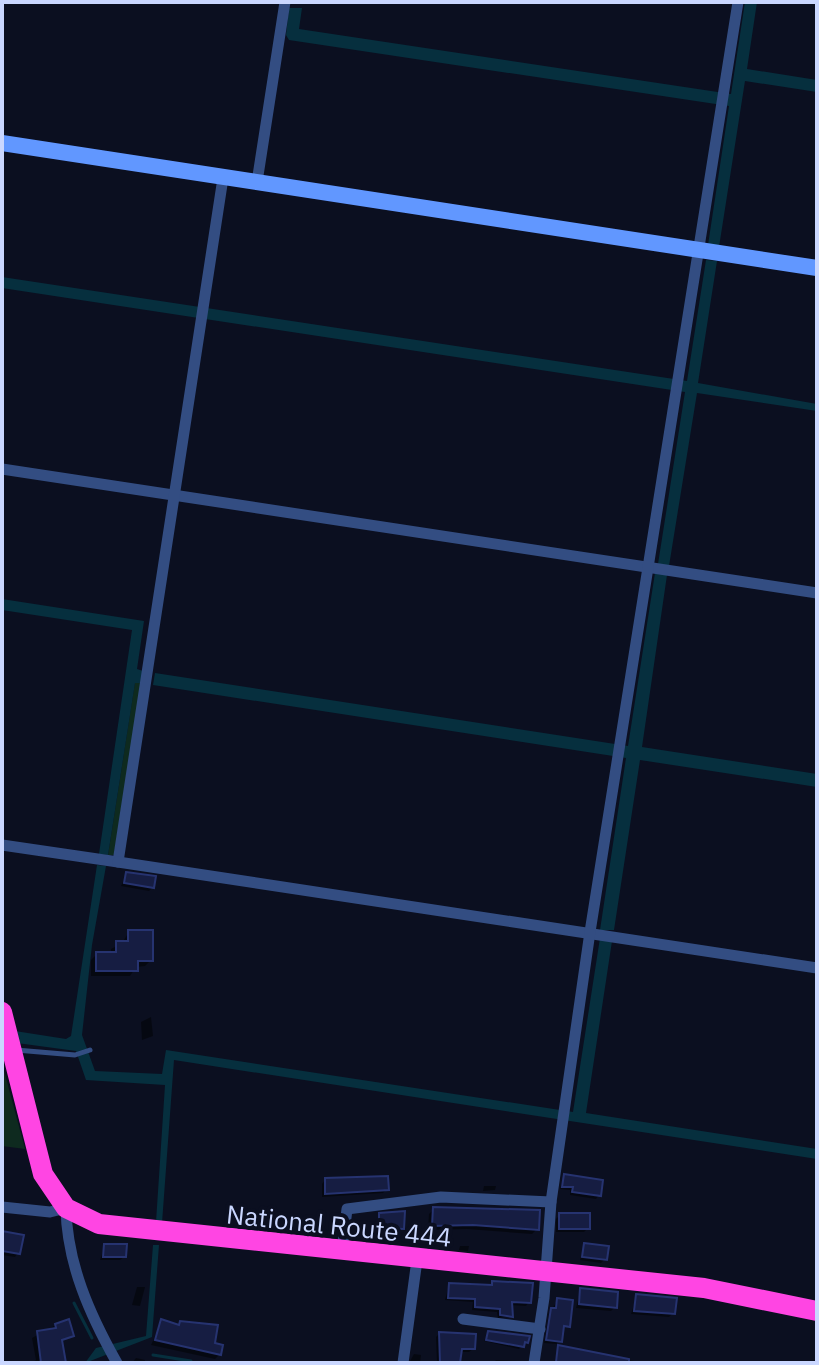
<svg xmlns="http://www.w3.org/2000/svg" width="819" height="1365" font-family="'IBM Plex Sans',sans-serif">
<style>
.green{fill:#0e2a1f}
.water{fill:#062f3e}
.shadow{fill:#0007}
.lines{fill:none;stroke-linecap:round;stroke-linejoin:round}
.stream{stroke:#062f3e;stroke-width:3}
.building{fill:#161d42;stroke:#263370;stroke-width:2}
.lane{stroke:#334d82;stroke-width:5}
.street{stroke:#334d82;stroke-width:11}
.secondary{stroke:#6197ff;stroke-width:16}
.highway{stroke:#ff45e3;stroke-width:20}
.labels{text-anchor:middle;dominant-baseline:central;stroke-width:8;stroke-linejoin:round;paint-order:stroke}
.street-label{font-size:26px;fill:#cad7ff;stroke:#0b0f20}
</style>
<rect width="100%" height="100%" fill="#0b0f20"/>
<g class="green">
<path d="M135,682L141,683L114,855H108Z"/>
<path d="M2,1063L25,1149L2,1146Z"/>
</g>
<g class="water">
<path d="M745,2H757L747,69L817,80V92L745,81L719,247L708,245L729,106L289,40L286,35L289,8H302L299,29L731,94Z"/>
<path d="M706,260L717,261L698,383L817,404V411L697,393L669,566L658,564L685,392L2,288V277L687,381Z"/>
<path d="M655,573L667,575L642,747L817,774V787L640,760L614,930H600L626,758L153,685L155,673L628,746Z"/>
<path d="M2,599L144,621L137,669L143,671L141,683H135L108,855L99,854L132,630L2,610Z"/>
<path d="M97,865L106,866L92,945L82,1035L95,1071L162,1074L166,1050L573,1112L600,938L612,941L586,1113L817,1149V1159L174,1060L162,1223L156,1222L165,1085L86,1080L76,1051L17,1043L15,1031L66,1039L71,1036Z"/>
<path d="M153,1245H159L152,1337L85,1363L96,1348L146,1336Z"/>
</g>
<g class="shadow">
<path d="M127,874L152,888L149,891L121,886Z"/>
<path d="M129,932L151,960L145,966L136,967L130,976H91V960L97,954H111V949L122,943Z"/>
<path d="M151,1017L153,1036L142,1040L141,1022Z"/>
<path d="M564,1176L599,1195L596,1199L570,1195V1190L560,1189Z"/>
<path d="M325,1180L387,1189L383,1193L322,1197V1184Z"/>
<path d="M484,1186H496L495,1190L483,1191Z"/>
<path d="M434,1209L537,1229L532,1234L467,1229L428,1230L429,1214Z"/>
<path d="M380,1215L402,1228L398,1232L376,1231Z"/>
<path d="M560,1215L588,1228L584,1232H556V1219Z"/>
<path d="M2,1234L18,1253L15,1257L2,1255Z"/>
<path d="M585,1245L605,1259L601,1263L580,1260Z"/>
<path d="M105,1246L124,1257L120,1260H100Z"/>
<path d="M469,1246L468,1251L459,1250L460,1246Z"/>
<path d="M449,1285H530L529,1302L526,1306L510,1305L511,1316L498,1318L497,1312L472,1310L473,1302L445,1300Z"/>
<path d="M137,1287H145L140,1306L132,1305Z"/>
<path d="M581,1290L615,1307L611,1311L576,1308Z"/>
<path d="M637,1296L673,1313L669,1317L631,1314Z"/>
<path d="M558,1300L568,1326L562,1328L557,1344L544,1343L549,1313Z"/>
<path d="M162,1322L177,1326L180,1323L212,1345L220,1354L215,1359L151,1345Z"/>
<path d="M56,1325L72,1335L60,1342L64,1363H31L36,1360L32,1338Z"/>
<path d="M488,1333L523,1345L519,1349L484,1341Z"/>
<path d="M439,1334L473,1349L469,1352H459L458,1363H437L436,1337Z"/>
<path d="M559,1347L639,1362V1363H554Z"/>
<path d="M414,1354L421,1355L420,1363H409Z"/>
<path d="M136,1358L145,1360V1363H132Z"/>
<path d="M496,1360L521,1361L493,1363Z"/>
</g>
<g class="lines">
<g class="stream">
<path d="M74,1303L92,1338"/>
<path d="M153,1355L191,1361"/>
</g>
</g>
<g class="building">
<path d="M126,872L156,876L154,888L124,883Z"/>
<path d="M128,930H153V961H138V971H96V952H116V941H128Z"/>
<path d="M564,1174L603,1180L601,1196L572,1192L573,1187H562Z"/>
<path d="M388,1176L389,1190L325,1194V1178Z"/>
<path d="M433,1207L540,1210L539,1230L473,1225L432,1226Z"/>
<path d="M405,1211L404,1229L379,1228V1213Z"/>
<rect x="559" y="1213" width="31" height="16"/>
<path d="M2,1231L24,1235L20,1254L2,1251Z"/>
<path d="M584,1243L609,1246L607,1260L582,1257Z"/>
<path d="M104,1244H127L126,1257H103Z"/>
<path d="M492,1281L533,1283L531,1303L512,1302L513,1317L500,1315V1309L475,1307V1299L448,1298L449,1283L492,1285Z"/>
<path d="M580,1288L618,1292L617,1308L579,1304Z"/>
<path d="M636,1294L677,1298L675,1314L634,1311Z"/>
<path d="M557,1298L573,1300L570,1327L564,1326L562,1342L546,1340L551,1308H556Z"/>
<path d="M69,1319L74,1336L62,1340L66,1363H41L37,1331L56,1328L55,1324Z"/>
<path d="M161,1319L179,1325L180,1321L218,1325L215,1343L223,1345L221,1355L155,1340Z"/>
<path d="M488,1331L530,1336L528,1343L525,1342L524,1347L486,1340Z"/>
<path d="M439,1332L476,1334L475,1349H462L460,1363H440Z"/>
<path d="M558,1345L629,1359V1363L556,1362Z"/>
</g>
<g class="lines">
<path class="lane" d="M16,1050L75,1055L90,1050"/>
<g class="street">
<path d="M257,182L285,2"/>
<path d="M2,469L817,593"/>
<path d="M2,845L118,862L223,178"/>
<path d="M118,862L817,968"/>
<path d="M2,1207L50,1212L66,1208C67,1264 90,1315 117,1363"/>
<path d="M342,1251L347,1209L441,1197L551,1202"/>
<path d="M463,1319L540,1329"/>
<path d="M403,1363L417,1260"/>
<path d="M534,1363L544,1298L551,1202L590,932L738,2"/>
</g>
<path class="secondary" d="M2,143L817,268"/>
<path class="highway" d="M2,1012L43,1174L66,1208L99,1224L704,1288L817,1311"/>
</g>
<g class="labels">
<g class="street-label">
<text transform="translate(339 1225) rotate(6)">National Route 444</text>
</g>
</g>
<rect width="819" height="1365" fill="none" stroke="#cad7ff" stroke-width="8"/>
</svg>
